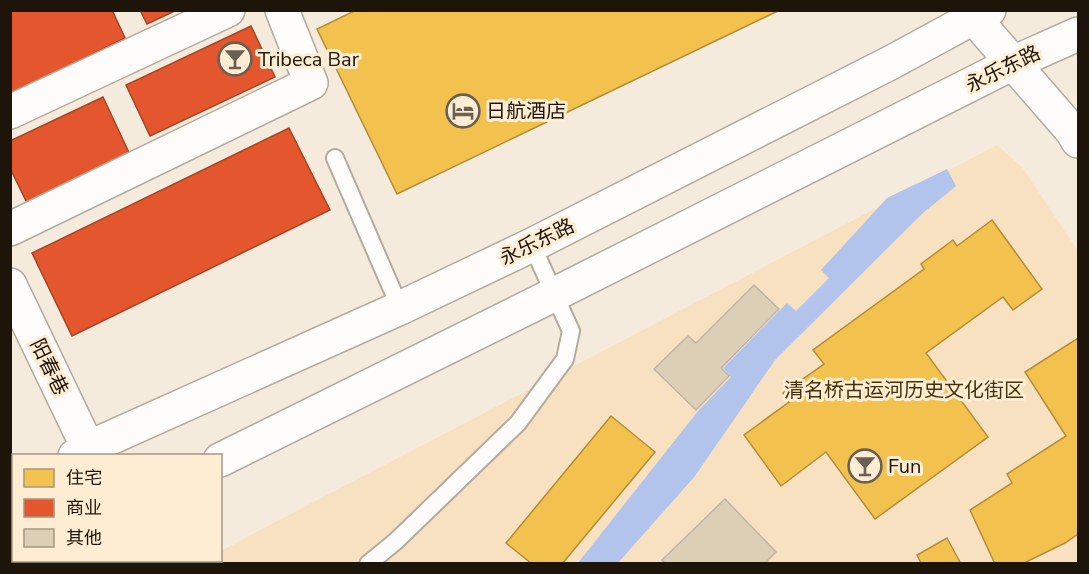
<svg xmlns="http://www.w3.org/2000/svg" width="1089" height="574" font-family="'Nunito Sans','Noto Sans SC',sans-serif">
<style>
.green{fill:#f8e1c1}
.water{fill:#b2c4ec}
.homes{fill:#f2c14e;stroke:#b28d39;stroke-width:1.5}
.shops{fill:#e4572e;stroke:#a84323;stroke-width:1.5}
.building{fill:#ddceb6;stroke:#bdb5a9;stroke-width:1.5}
.lines{fill:none;stroke-linecap:round;stroke-linejoin:round}
.lane-casing{stroke:#b4ab9f;stroke-width:20}
.street-casing{stroke:#b4ab9f;stroke-width:36}
.secondary-casing{stroke:#b4ab9f;stroke-width:36}
.lane{stroke:#fefcfa;stroke-width:16}
.street{stroke:#fefcfa;stroke-width:33}
.secondary{stroke:#fefcfa;stroke-width:33}
.labels{text-anchor:middle;dominant-baseline:central;stroke-width:6;stroke-linejoin:round;paint-order:stroke}
.poi-label{font-size:20px;fill:#1d1509;stroke:#ffedd3;text-anchor:start}
.street-label{font-size:20px;fill:#1d1509;stroke:#ffedd3}
.park-label{font-size:20px;fill:#47310a;stroke:#ffedd3}
</style>
<rect width="100%" height="100%" fill="#f5ebdd"/>
<path class="green" d="M997,145L1022,167L1078,251V563L196,564L202,561L220,560L221,551L260,530Z"/>
<path class="water" d="M947,169L956,186L923,213L775,360L695,476L618,563H578L698,411L731,377L723,368L787,303L796,311L829,278L821,270L887,198Z"/>
<g class="homes">
<path d="M356,10H780L397,194L317,29Z"/>
<path d="M992,220L1042,289L1013,310L1003,297L926,353L988,437L875,519L826,452L781,486L744,435L789,402L783,393L824,364L813,350L924,269L921,264L953,240L957,246Z"/>
<path d="M1078,338V534L1065,543L1022,564H995L970,510L1012,483L1007,474L1066,436L1025,372Z"/>
<path d="M611,416L655,452L562,564H532L506,543Z"/>
<path d="M947,538L961,564H920L921,563L917,555Z"/>
</g>
<g class="shops">
<path d="M10,10H112L125,38L10,95Z"/>
<path d="M140,10H177L147,24Z"/>
<path d="M251,26L275,77L150,136L126,85Z"/>
<path d="M103,97L131,157L28,205L10,168V141Z"/>
<path d="M289,128L330,210L72,336L32,253Z"/>
</g>
<g class="building">
<path d="M754,285L779,309L721,368L729,376L696,410L654,369L688,336L696,343Z"/>
<path d="M725,499L776,552L764,564H666L662,560Z"/>
</g>
<g class="lines">
<defs>
<g id="lane">
<path d="M335,158L400,308"/>
<path d="M368,564L396,541L518,423L565,359L571,331L532,245"/>
</g>
<g id="street">
<path d="M10,112L228,10"/>
<path d="M10,229L311,83L282,10"/>
<path d="M10,285L88,448"/>
<path d="M59,560L62,564"/>
</g>
<g id="secondary">
<path d="M967,10L1072,131L1078,141"/>
<path d="M75,456L88,448L400,308L532,245L892,62L973,18L989,10"/>
<path d="M220,460L555,294L1013,63L1078,34"/>
<path d="M10,490L14,489"/>
<path d="M10,563L16,560"/>
</g>
</defs>
<use href="#lane" class="lane-casing"/>
<use href="#street" class="street-casing"/>
<use href="#secondary" class="secondary-casing"/>
<use href="#lane" class="lane"/>
<use href="#street" class="street"/>
<use href="#secondary" class="secondary"/>
</g>
<defs>
<symbol id="bar-ring" viewBox="-11 -11 22 22"><circle r="9.5" fill="#ffedd3" stroke="#696053" stroke-width="1.5"/><path d="M-6-5H6L.8 .8V4.5H3.5V6h-7V4.5H-.8V.8Z" fill="#696053"/></symbol>
<symbol id="hotel-ring" viewBox="-11 -11 22 22"><circle r="9.5" fill="#ffedd3" stroke="#696053" stroke-width="1.5"/><path d="M-6-4.5h1.5V1H6V5H4.5V3h-9V5H-6ZM-4 0a1.8 1.8 0 1 1 3.6 0ZM.5 0V-2.5h3Q6-2.5 6 0Z" fill="#696053"/></symbol>
</defs>
<g fill-rule="evenodd">
<use href="#bar-ring" x="216" y="40" width="38" height="38"/>
<use href="#hotel-ring" x="444" y="92" width="38" height="38"/>
<use href="#bar-ring" x="846" y="447" width="38" height="38"/>
</g>
<g class="labels">
<g class="poi-label">
<text x="258" y="59">Tribeca Bar</text>
<text x="486" y="111">日航酒店</text>
<text x="888" y="466">Fun</text>
</g>
<g class="street-label">
<text transform="translate(1003 69) rotate(-26)">永乐东路</text>
<text transform="translate(537 242) rotate(-26)">永乐东路</text>
<text transform="translate(49 367) rotate(64)">阳春巷</text>
</g>
<g class="park-label">
<text x="904" y="390">清名桥古运河历史文化街区</text>
</g>
</g>
<rect width="1089" height="574" fill="none" stroke="#1d1509" stroke-width="24"/>
<rect x="12" y="454" width="210" height="108" fill="#ffedd3" stroke="#a59782" stroke-width="1.5"/>
<rect x="24" y="469" width="30" height="18" fill="#f2c14e" stroke="#a59782" stroke-width="1.5"/>
<text x="66" y="484" font-size="18" fill="#1d1509">住宅</text>
<rect x="24" y="499" width="30" height="18" fill="#e4572e" stroke="#a59782" stroke-width="1.5"/>
<text x="66" y="514" font-size="18" fill="#1d1509">商业</text>
<rect x="24" y="529" width="30" height="18" fill="#ddceb6" stroke="#a59782" stroke-width="1.5"/>
<text x="66" y="544" font-size="18" fill="#1d1509">其他</text>
</svg>
